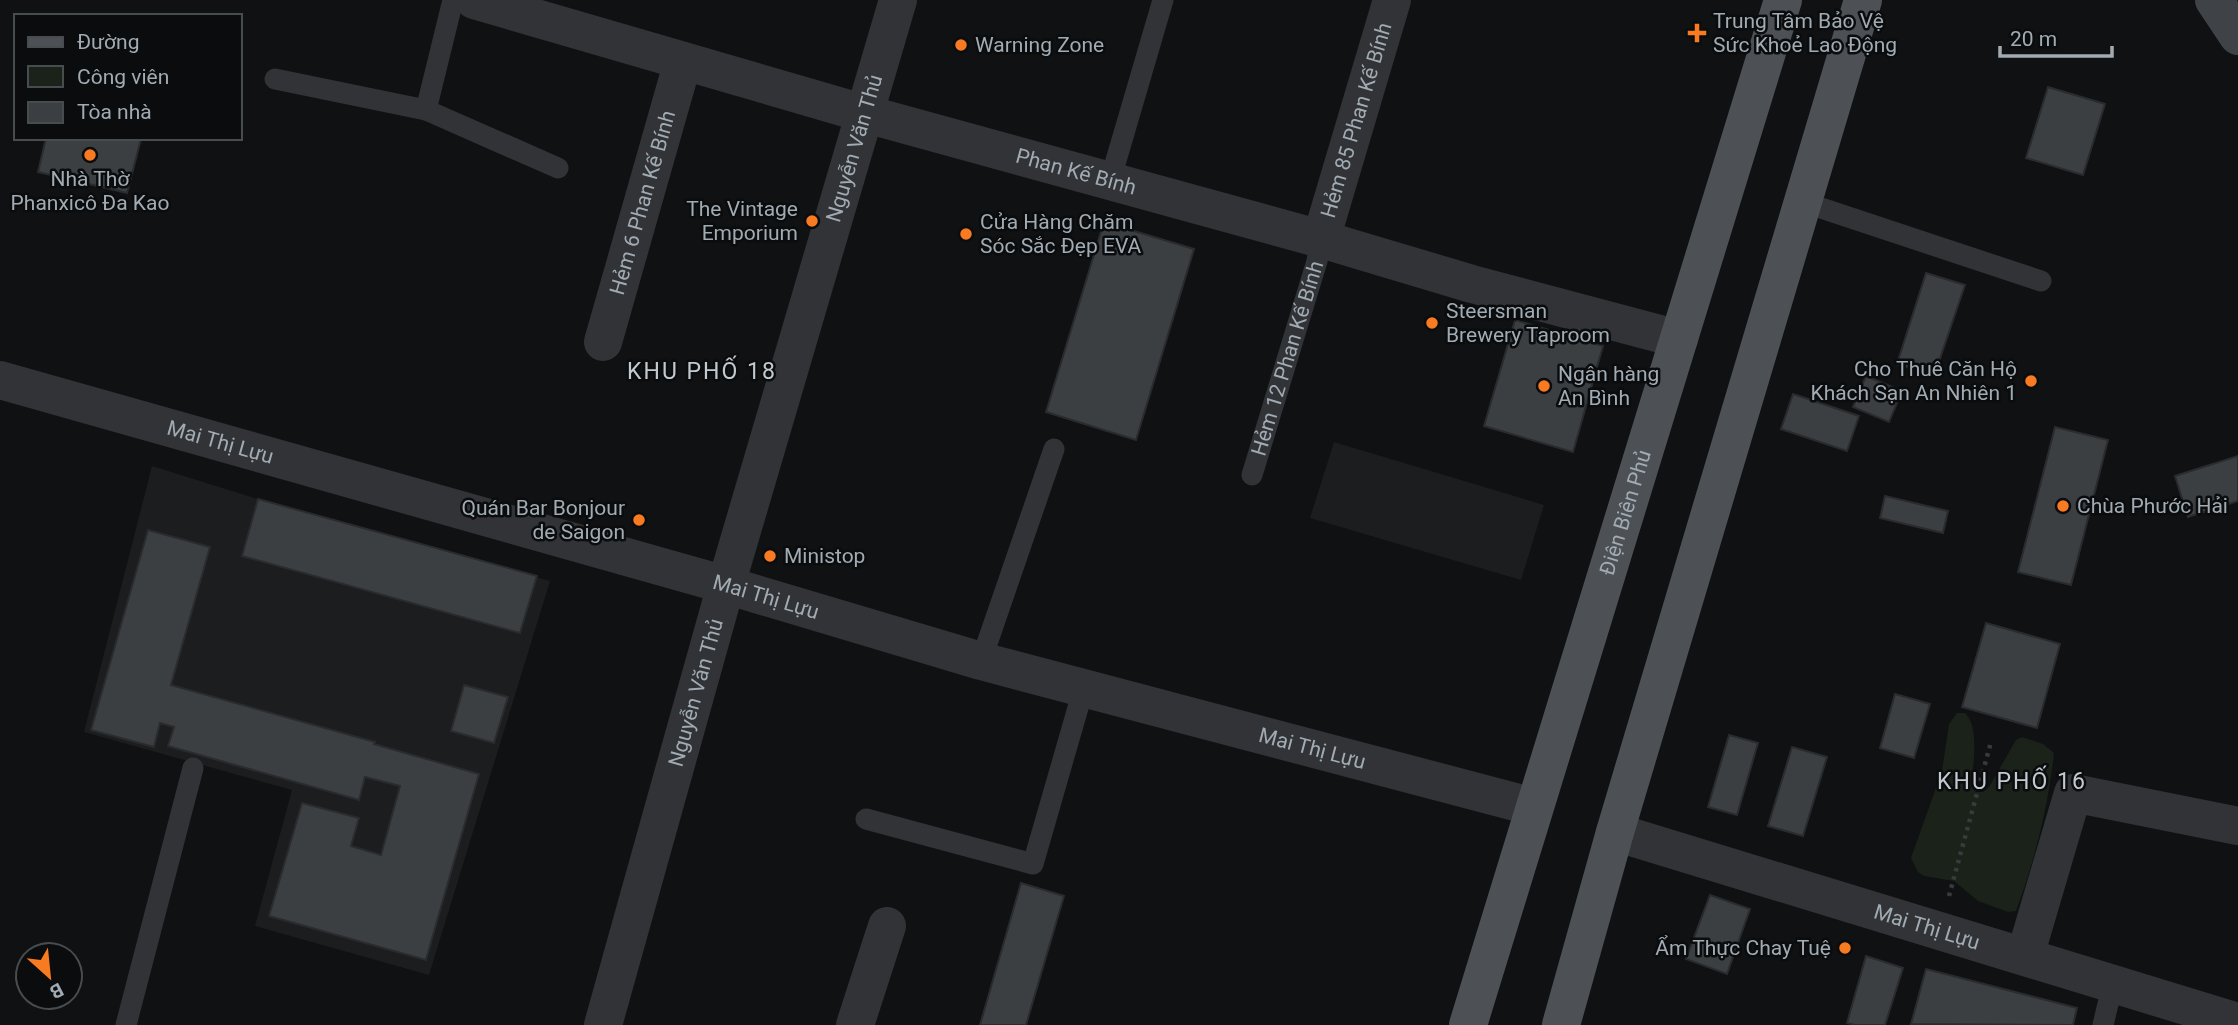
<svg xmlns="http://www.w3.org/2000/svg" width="2238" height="1025" font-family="Roboto,sans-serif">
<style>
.built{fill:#1c1d1f}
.green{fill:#1b221a}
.building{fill:#3c3f42;stroke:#2a2b2e;stroke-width:2}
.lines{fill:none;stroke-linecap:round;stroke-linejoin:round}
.path{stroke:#373b3e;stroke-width:4.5;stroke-dasharray:3.5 5;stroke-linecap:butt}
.lane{stroke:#313337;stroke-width:21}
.street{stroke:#313337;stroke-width:38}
.secondary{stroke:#3f4347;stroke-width:38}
.primary{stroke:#4d5156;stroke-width:38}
.poi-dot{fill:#f87b22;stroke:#0b0c0d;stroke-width:2.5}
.labels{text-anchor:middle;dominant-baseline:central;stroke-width:5;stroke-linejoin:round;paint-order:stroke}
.poi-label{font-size:21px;fill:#a1abb3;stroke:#0b0c0d;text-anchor:start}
.street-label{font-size:21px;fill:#a1abb3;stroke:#0b0c0d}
.neighbourhood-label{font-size:23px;letter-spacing:2px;fill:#c2c9cf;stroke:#0b0c0d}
</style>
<rect width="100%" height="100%" fill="#101112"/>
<g class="built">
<path d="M1334,442L1544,505L1521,580L1310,518Z"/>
<path d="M152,466L258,499L550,581L429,975L255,926L292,790L84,732Z"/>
</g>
<path class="green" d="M1957,713H1965C1980,727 1973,766 1971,786L1976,792H1983L1989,787L2016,740L2022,737L2043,744L2054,753C2048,807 2035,860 2016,911L2008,912L1978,901L1954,881L1924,876L1918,872L1911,858L1942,771L1949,724Z"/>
<g class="building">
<path d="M2048,87L2105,104L2083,175L2026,158Z"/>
<path d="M46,138L141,139L127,193L38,172Z"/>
<path d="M1104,222L1194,249L1136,440L1046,412Z"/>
<path d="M1926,273L1965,285L1934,376L1897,364Z"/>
<path d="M1515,320L1603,346L1573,452L1484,426Z"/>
<path d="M1866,376L1902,391L1889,422L1853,407Z"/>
<path d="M1793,394L1859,416L1847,451L1781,429Z"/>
<path d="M2055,427L2108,440L2071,585L2018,572Z"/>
<path d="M2238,456V501L2188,517L2175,476Z"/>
<path d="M1885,496L1948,511L1943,533L1880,518Z"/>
<path d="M258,499L537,576L520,633L242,556Z"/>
<path d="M148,530L210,547L171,685L375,742L374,744L479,774L426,960L269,916L302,803L359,818L351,846L381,855L400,786L365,777L359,800L168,746L174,727L160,723L154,747L91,730Z"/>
<path d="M1986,623L2060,644L2037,728L1962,707Z"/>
<path d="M464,685L508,697L494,743L451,731Z"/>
<path d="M1895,694L1930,704L1914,758L1880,748Z"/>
<path d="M1729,735L1758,743L1737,815L1708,807Z"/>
<path d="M1792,747L1827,757L1803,836L1768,826Z"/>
<path d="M1021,883L1064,896L1026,1025H980Z"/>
<path d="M1710,895L1750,909L1727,974L1686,959Z"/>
<path d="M1866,956L1903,968L1885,1025H1855L1847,1023Z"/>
<path d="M1926,969L2077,1008L2073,1025L1911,1024Z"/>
</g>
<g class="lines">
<path class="path" d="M1949,896L1991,742"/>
<g class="lane">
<path d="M275,79L426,110L558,168"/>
<path d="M426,110L453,0"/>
<path d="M1110,181L1163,0"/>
<path d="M1803,202L2041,281"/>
<path id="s1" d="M1252,475L1317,261L1321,239"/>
<path d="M981,661L1054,449"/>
<path d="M866,819L1033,864L1084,687"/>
<path d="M126,1025L193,768"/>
<path d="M2103,1025L2113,983"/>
</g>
<g class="street">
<path id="s2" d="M474,0L866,114L1321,239L1472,284L1679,339"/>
<path id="s3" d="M1321,239L1392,0"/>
<path id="s4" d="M603,342L683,61"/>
<path id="s5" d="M0,380L726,585L981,661L1534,807"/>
<path id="s6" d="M1615,832L2238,1022"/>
<path d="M2025,956L2073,793L2238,826"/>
<path id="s7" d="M603,1025L726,585L898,0"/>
<path d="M855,1025L887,926"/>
</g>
<path class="secondary" d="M2214,0L2238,36"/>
<g class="primary">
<path id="s8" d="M1468,1025L1783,0"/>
<path d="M1561,1025L1615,832L1863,0"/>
</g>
</g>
<g class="poi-dot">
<path d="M1693.5 22.5h7v7h7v7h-7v7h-7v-7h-7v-7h7z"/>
<circle cx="961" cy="45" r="7"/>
<circle cx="90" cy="155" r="7"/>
<circle cx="812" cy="221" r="7"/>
<circle cx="966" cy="234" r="7"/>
<circle cx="1432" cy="323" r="7"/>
<circle cx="2031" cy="381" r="7"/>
<circle cx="1544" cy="386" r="7"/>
<circle cx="2063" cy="506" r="7"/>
<circle cx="639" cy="520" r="7"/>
<circle cx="770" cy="556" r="7"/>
<circle cx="1845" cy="948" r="7"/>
</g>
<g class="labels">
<g class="poi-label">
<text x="1713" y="21">Trung Tâm Bảo Vệ<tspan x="1713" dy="24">Sức Khoẻ Lao Động</tspan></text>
<text x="975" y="45">Warning Zone</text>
<text x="90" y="179" text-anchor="middle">Nhà Thờ<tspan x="90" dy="24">Phanxicô Đa Kao</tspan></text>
<text x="798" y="209" text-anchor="end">The Vintage<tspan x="798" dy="24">Emporium</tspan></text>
<text x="980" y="222">Cửa Hàng Chăm<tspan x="980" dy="24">Sóc Sắc Đẹp EVA</tspan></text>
<text x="1446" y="311">Steersman<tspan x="1446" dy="24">Brewery Taproom</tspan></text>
<text x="2017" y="369" text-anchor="end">Cho Thuê Căn Hộ<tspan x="2017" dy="24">Khách Sạn An Nhiên 1</tspan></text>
<text x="1558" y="374">Ngân hàng<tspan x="1558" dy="24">An Bình</tspan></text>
<text x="2077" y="506">Chùa Phước Hải</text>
<text x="625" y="508" text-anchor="end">Quán Bar Bonjour<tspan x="625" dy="24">de Saigon</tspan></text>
<text x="784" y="556">Ministop</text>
<text x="1831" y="948" text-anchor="end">Ẩm Thực Chay Tuệ</text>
</g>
<g class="street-label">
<text stroke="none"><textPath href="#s3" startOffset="124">Hẻm 85 Phan Kế Bính</textPath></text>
<text stroke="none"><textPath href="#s7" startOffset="912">Nguyễn Văn Thủ</textPath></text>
<text stroke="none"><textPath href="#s2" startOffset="626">Phan Kế Bính</textPath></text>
<text stroke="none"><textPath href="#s4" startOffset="145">Hẻm 6 Phan Kế Bính</textPath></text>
<text stroke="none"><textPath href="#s1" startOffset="122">Hẻm 12 Phan Kế Bính</textPath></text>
<text stroke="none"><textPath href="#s5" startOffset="229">Mai Thị Lựu</textPath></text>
<text stroke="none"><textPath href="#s8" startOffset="536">Ðiện Biên Phủ</textPath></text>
<text stroke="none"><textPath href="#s5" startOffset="796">Mai Thị Lựu</textPath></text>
<text stroke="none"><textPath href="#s7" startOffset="345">Nguyễn Văn Thủ</textPath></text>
<text stroke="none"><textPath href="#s5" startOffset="1363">Mai Thị Lựu</textPath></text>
<text stroke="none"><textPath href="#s6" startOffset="326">Mai Thị Lựu</textPath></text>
</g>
<g class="neighbourhood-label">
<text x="702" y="371">KHU PHỐ 18</text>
<text x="2012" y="781">KHU PHỐ 16</text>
</g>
</g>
<rect x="14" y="14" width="228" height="126" fill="#0b0c0d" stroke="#474c4f" stroke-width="2"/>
<rect x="28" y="37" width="35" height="10" fill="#4d5156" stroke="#474c4f" stroke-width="2"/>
<text x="77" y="49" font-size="21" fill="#a1abb3">Đường</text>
<rect x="28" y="66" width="35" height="21" fill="#1b221a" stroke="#474c4f" stroke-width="2"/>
<text x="77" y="84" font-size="21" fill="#a1abb3">Công viên</text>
<rect x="28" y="102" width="35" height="21" fill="#3c3f42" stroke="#474c4f" stroke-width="2"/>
<text x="77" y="119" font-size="21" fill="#a1abb3">Tòa nhà</text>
<g transform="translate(49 976) rotate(153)"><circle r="33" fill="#0b0c0d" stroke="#474c4f" stroke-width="2"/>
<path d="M0-5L12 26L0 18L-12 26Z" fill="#f87b22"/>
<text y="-10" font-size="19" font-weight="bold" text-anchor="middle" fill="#a1abb3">B</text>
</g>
<path d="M2000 46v10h112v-10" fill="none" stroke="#a1abb3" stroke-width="3.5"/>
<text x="2010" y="46" font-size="21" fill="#a1abb3" stroke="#0b0c0d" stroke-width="5" paint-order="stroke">20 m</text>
</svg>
